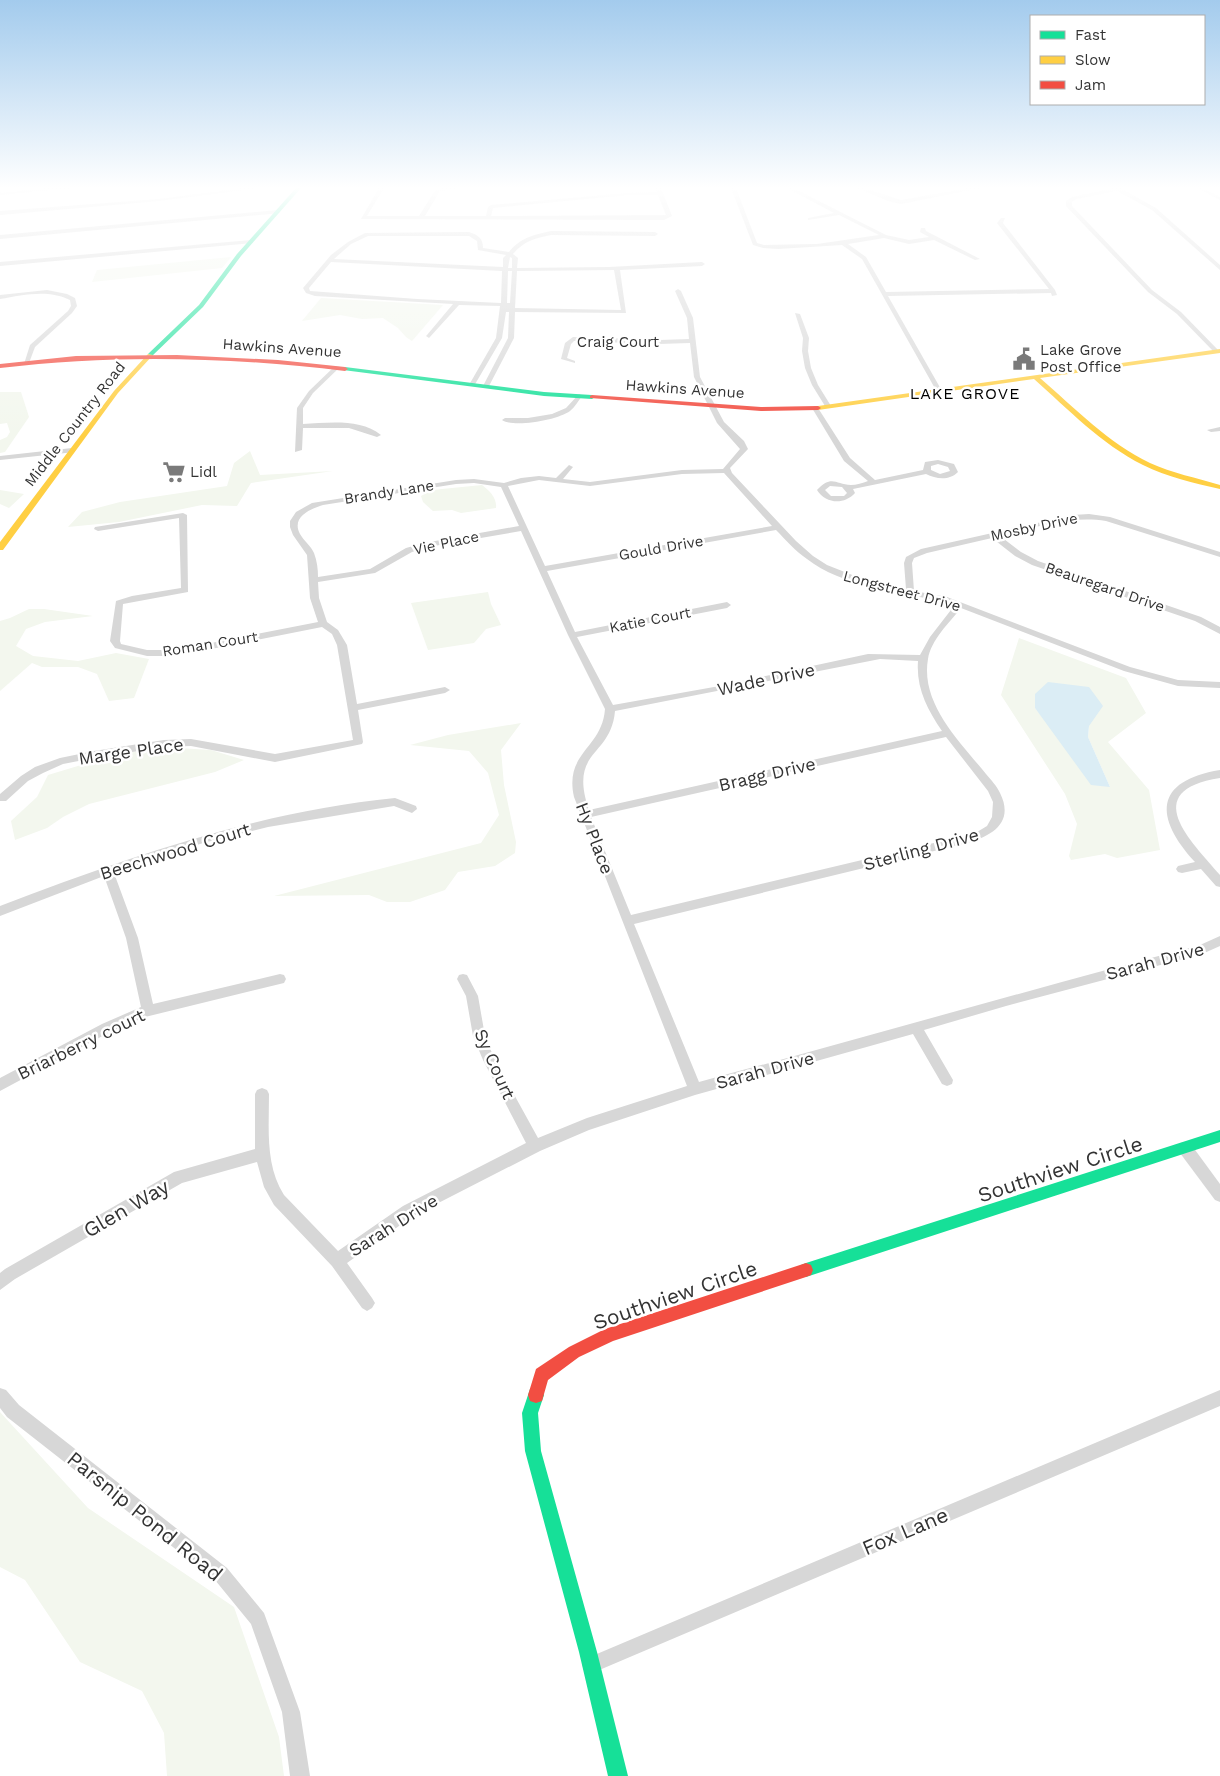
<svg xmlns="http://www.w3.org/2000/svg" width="1220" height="1776" font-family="'Work Sans',sans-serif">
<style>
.green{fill:#f3f7ee;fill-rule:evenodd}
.water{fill:#dbedf5}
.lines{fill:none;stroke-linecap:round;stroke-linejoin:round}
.street{fill:#d7d7d7;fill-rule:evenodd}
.fast{fill:#16e098;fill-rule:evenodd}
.slow{fill:#ffcf43;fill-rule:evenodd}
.jam{fill:#f24e42;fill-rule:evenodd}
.labels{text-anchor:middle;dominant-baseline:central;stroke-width:5;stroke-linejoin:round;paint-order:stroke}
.far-street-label{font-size:15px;fill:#333;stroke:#fff}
.far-poi-label{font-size:15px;fill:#333;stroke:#fff;text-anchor:start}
.far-quarter-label{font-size:16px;letter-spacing:1px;fill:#000;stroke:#fff}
.street-label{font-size:18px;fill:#333;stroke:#fff}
.near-street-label{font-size:21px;fill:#333;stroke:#fff}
</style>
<rect width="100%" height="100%" fill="#fff"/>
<g class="green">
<path d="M231,257L222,268L92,282L97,270Z"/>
<path d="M321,298L443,305L412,341L406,337L398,328L383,318L362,319L340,315L302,321Z"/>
<path d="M0,392H21L29,417L5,452L0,453V440L7,437L10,432L7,423L0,424Z"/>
<path d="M250,451L260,475L333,471L251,483L237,506L202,505L119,522L68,527L82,512L120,502L227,486L234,463Z"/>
<path d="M482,485C490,491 497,498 496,508L461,513L452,510L433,511L423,502L421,496L432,490Z"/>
<path d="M0,490L24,494L9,508L0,504Z"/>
<path d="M488,592L491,604L501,625L486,629L474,643L428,650L411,603Z"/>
<path d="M29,609H44L93,616L45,622L26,629L16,646L33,656L78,661L116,653L149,659L134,698L109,701L97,674L78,667H42L32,663L0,691V621L10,618Z"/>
<path d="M1019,638L1126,678L1146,713L1108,742L1149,790L1160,850L1117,858L1105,854L1071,860L1069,856L1077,824L1065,794L1001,695ZM1035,708L1089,726L1088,737L1110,787L1056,734Z"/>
<path d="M521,723L501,750L504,785L516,842L515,853L495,866L458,872L445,890L410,902H387L369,895L274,896L481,843L499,815L488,773L469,751L410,745L448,735Z"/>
<path d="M161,747L211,750L244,760L215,772L89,804L63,817L47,828L15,840L11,821L37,797L48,775L111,756Z"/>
<path d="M0,1412L88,1508L234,1607L279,1737L284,1776H167L164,1733L142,1691L80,1662L25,1580L0,1567Z"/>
</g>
<path class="water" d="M1048,682L1089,687L1103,706L1089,726L1088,737L1110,787L1091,785L1035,708V694Z"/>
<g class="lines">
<g class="street">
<path d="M49,188H71L0,195V193Z"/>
<path d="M243,188H259L159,201L0,215V211L159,199Z"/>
<path d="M379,188H384L367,216H419L436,189L460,188L440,191L425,216H486L488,207L491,205L628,193L657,192L656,188H661L672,216L664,220L361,219ZM628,195H658L666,215L491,216L493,208Z"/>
<path d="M731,188H736L757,243L764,245L817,244L879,235L839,215L808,220V218L834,213L787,188H793L886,235L909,240L929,237L920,232L921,228H925L926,231L980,259L975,260L934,240L909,244L884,238L848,244L866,257L886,292L1049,289L997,223L1001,218H1005L1003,223L1055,290L1057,295L1052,296L1051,293L888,296L942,391L937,392L862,259L842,245L778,249L763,248L753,245Z"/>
<path d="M857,188H864L901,200L969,188H981L901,204L888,201Z"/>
<path d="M1114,188H1120L1156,208L1220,265V270L1152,210L1117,191L1076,199L1072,202V206L1152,290L1181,312L1219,351V353H1215L1177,314L1148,292L1066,206V201L1072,197Z"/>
<path d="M1197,188H1203L1220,197V200Z"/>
<path d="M278,210L280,213L0,239V235Z"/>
<path d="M551,231L655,232L658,234L655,236L551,235C535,238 524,241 513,254L518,258L517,268L609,267L702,262L705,264L702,266L620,270L626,313L515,312L514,338L489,386L486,388L483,386L508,338L509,312H506L502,338L474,386L469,385L496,338L500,306L459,305L429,338L426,336L427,335L453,304L315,296L306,293L303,288L331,255L348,242L365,233L469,232C478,235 483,238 483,248L509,252C520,238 533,235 551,231ZM368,236H469L477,241L478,250L506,255L503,258V267L334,259L351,244ZM510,257L512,258V268H508ZM331,262L502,271L501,303L417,299L310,291L309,288ZM614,270L621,310L515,308L517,271ZM508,271H512L510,303H507Z"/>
<path d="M251,240L253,243L0,266V262Z"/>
<path d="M678,289L681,291L693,318L700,377L724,422L744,441L748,449L730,468L732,473L796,541L813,556L827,565L870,582L906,589L904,563L906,557L921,549L1073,515L1089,514L1110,517L1220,552V557L1106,521C1070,515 1034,528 1000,536L1021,552L1038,561L1201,617L1220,627V634L1195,621L1032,565L1015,556L992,538L927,553L914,558L912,563L914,591L947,597L1130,667L1178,680L1220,682V688L1178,686L1124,671L961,608C949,623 931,640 928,659C920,704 961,743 986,774C991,780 997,786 1000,793C1015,823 991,836 967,843L634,924L699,1082C866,1037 1032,989 1200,945L1220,936V946L1202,954L1006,1006L924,1030L953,1080L952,1084L947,1086L942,1084L913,1034L695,1095L589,1130L540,1151L413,1216L347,1263L372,1298L375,1303L372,1308L367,1311L362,1308L332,1266L274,1205L264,1187L257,1162L182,1183L15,1279L0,1290V1273L5,1269L174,1172L255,1149V1094L257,1090L262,1088L267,1090L269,1094C269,1129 265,1165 284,1195L338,1251L403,1206L526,1143L483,1060L473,1036L466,996L457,979L459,975L463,974L467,975L478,996L485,1036L494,1058L538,1138L587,1118L687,1086L574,797C564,752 602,749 605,709L568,635L521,531L428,547L412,552L375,573L318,582L319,598L327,622L338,630L347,645L357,704L445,687L450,690L445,693L358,710L363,742L362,744L275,762L191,746L164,747L94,758L63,764L43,773L28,781L6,801H0V794L21,776L35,767L60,758L94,751L164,740L191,739L275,754L353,740L337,645L332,634L322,627L206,650L164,656H147L115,648L110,641L116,601L132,596L181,588L179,518L98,531L94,529L95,527L183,513L187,515L188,592L123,604L120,641L121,644L147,650H164L206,644L318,622L310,598L307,555L293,535L290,527V521L296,512L312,503L456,480L474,479L504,483L521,478L539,476L556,478L569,465L573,467L563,479L590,482L682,470L723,469L740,449L717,423L694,377L690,343L659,344L574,341L571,344L567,358L575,361V363L561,359L565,343L573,337L659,340L689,339L687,318L675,291ZM724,473L772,526L545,566L508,486L539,480L590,486L682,474ZM474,483L501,487L519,526L424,543L406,548L370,569L318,577C318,569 317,561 314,553C311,546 304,541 300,534C291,517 310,509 323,505L456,484ZM776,530C786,540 795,551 807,559C841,586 900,593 942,601L954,606L930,637L920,655L868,654L714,687L613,705L577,637L727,608L731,605L727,602L575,632L547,571ZM880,659L918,661C916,688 927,709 942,731L589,810C568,749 611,758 615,711ZM946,737L988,791L993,802L992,817L987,826L977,832L959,837L631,915L591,817Z"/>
<path d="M47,290L67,294L75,298L77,306L72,313L35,347L29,363L24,364L30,345L68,311L71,306L70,300C48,289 23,295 0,299V295Z"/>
<path d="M795,313L800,314L809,338L808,351L811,368L818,385L831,406L830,407L825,406L812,385L805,368L802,351L803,338Z"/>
<path d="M335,366L340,367L313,393L303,408V424C327,423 360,418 381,435L377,437L349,428H303L302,450L295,452L297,408L309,391Z"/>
<path d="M579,394L582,396C578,401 575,407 570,411C558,420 514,428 502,420L505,418H528L552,414L566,408Z"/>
<path d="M815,406L818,408L850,458L875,480L923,470L925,462L938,460L954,464L958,472C949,481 936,479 926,474L853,489L855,493C844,505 826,504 817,490C832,474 836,485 851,485C856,485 863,483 868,481L844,461L812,408ZM938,464L948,467L950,471L940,474L931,470V466ZM830,486L842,487L847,493L844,496H831L825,490Z"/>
<path d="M1220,427V431L1211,432L1207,430Z"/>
<path d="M72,448H75V452L0,460V456Z"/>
<path d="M1220,770V778C1138,791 1191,841 1220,875V887L1216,886L1201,869L1182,873L1178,872L1176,869L1178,866L1195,862C1154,817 1154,781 1220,770Z"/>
<path d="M395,798L416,806L417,809L412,813L394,806L268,827L203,843L114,873L138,938L153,1004L280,974L284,975L286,979L284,983L145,1017L110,1032L0,1091V1078L102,1024L141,1007L126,938L104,876L0,916V906C128,857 257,812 395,798Z"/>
<path d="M1185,1142L1190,1143L1220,1184V1202L1215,1200L1180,1153L1178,1148L1180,1143Z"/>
<path d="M0,1388L6,1390L19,1405L227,1568L264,1613L300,1712L310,1776H290L282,1712L251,1624L215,1580L7,1417L0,1408Z"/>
<path d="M1220,1390V1406L597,1671L591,1674L585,1671L582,1665L585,1659Z"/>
</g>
<g class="fast">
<path d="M296,188H301L241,256L203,307L152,356H148V354L199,305L237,254Z"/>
<path d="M345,367L544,392L592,395L595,397L592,399L544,396L343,370V368Z"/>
<path d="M1220,1130V1142L806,1277L801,1275L799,1270L801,1265L806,1263Z"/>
<path d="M536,1387L542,1389L544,1395L538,1413L541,1451L597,1652L628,1776H608L579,1652L525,1451L522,1413L530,1389Z"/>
</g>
<g class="slow">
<path d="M1220,349V353L1040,378C1075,408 1108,443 1150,463C1172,473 1197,478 1220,485V489C1194,483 1167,477 1143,465C1101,444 1068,409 1034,379L818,410L815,408L818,406Z"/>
<path d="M148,354L153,355L118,393L3,550H0V542L114,391Z"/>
</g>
<g class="jam">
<path d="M177,355L278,360L345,367L348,369L345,371C230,357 115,354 0,368V364L76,356Z"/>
<path d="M592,395L761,407L818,406L821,408L818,410L761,411L590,398V396Z"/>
<path d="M806,1263L811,1265L813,1270L811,1275L806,1277L613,1341L579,1357L548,1380L542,1401L536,1403L530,1401L528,1395L536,1369L569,1347L605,1329Z"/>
</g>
</g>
<linearGradient id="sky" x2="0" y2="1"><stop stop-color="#a3cbed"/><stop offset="0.43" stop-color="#fff"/><stop offset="1" stop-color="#fff" stop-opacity="0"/></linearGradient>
<rect width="1220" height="437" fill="url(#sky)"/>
<defs>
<symbol id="civic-bare" viewBox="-9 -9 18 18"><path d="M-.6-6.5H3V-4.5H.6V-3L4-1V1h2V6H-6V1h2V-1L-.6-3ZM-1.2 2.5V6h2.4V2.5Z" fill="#7a7a7a" stroke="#fff" stroke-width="2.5" paint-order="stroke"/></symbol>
<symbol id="supermarket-bare" viewBox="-9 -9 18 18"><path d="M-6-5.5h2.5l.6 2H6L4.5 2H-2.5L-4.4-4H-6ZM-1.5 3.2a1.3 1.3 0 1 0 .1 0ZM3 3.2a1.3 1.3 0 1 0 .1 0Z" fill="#7a7a7a" stroke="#fff" stroke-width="2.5" paint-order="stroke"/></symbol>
</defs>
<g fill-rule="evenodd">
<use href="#civic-bare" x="1008" y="343" width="32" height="32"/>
<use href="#supermarket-bare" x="158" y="456" width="32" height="32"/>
</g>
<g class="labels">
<g class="far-street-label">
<text x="618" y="342">Craig Court</text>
<text transform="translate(282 348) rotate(4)">Hawkins Avenue</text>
<text transform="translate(685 389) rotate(4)">Hawkins Avenue</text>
<text transform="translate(75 424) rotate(-52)">Middle Country Road</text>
<text transform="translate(389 492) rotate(-9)">Brandy Lane</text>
<text transform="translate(1034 527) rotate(-12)">Mosby Drive</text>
<text transform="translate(446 543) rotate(-12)">Vie Place</text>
<text transform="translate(661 548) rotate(-10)">Gould Drive</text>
<text transform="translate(1105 587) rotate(19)">Beauregard Drive</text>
<text transform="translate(902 591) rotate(15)">Longstreet Drive</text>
<text transform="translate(650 620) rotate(-11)">Katie Court</text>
<text transform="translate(210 644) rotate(-9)">Roman Court</text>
</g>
<g class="far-poi-label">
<text x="1040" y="350">Lake Grove<tspan x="1040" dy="17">Post Office</tspan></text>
<text x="190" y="472">Lidl</text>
</g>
<g class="far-quarter-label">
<text x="965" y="393">LAKE GROVE</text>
</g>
<g class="street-label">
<text transform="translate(766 679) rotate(-12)">Wade Drive</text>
<text transform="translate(131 751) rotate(-8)">Marge Place</text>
<text transform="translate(767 774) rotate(-13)">Bragg Drive</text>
<text transform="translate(595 838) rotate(69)">Hy Place</text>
<text transform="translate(921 849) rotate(-15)">Sterling Drive</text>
<text transform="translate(175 851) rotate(-17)">Beechwood Court</text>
<text transform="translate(1155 961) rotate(-15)">Sarah Drive</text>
<text transform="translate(81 1044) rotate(-26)">Briarberry court</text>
<text transform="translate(495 1064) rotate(66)">Sy Court</text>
<text transform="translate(765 1070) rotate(-15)">Sarah Drive</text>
<text transform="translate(393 1225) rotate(-32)">Sarah Drive</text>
</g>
<g class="near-street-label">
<text transform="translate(1060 1169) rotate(-18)">Southview Circle</text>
<text transform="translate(126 1208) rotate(-30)">Glen Way</text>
<text transform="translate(675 1295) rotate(-19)">Southview Circle</text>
<text transform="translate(145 1516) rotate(39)">Parsnip Pond Road</text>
<text transform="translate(905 1531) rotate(-23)">Fox Lane</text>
</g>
</g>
<rect x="1030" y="15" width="175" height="90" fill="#ffffff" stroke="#adadad"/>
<rect x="1040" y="31" width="25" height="8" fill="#16e098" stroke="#adadad"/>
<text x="1075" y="40" font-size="15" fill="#333333">Fast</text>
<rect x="1040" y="56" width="25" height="8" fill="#ffcf43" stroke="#adadad"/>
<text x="1075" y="65" font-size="15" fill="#333333">Slow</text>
<rect x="1040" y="81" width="25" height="8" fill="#f24e42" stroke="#adadad"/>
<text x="1075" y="90" font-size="15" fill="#333333">Jam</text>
</svg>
